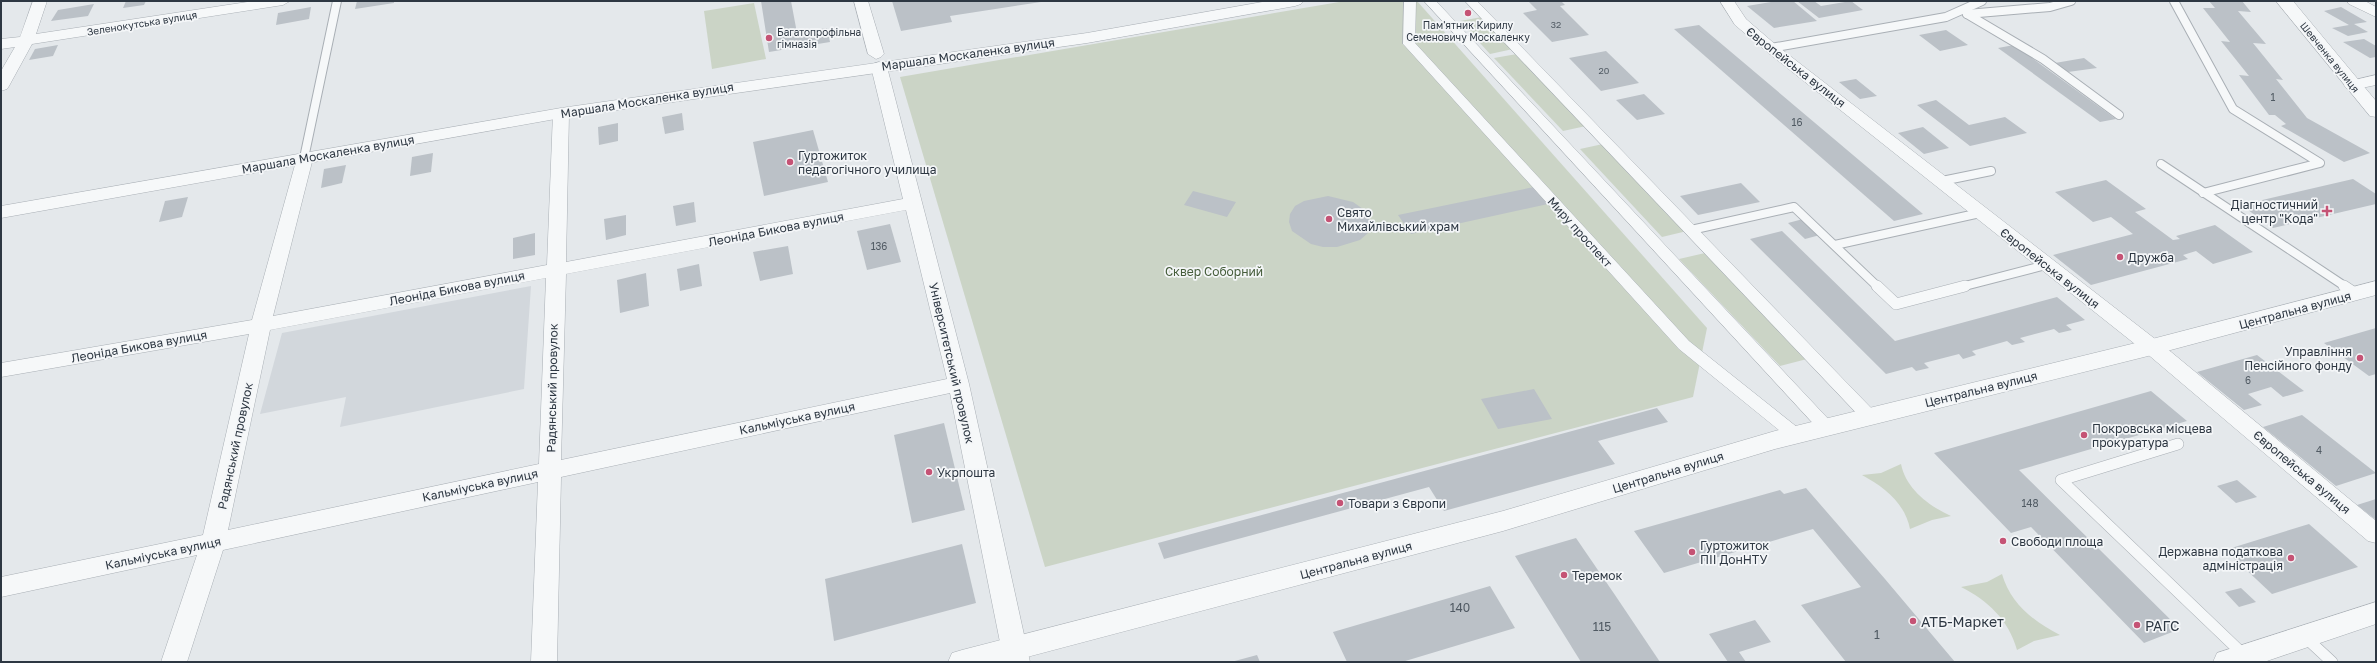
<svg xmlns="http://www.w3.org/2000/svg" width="2377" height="663" font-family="'Golos Text',sans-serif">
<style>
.built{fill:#d2d7dc}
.green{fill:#cbd4c6}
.building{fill:#bbc1c7}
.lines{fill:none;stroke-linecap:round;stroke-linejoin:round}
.service-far1-casing{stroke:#a9afb5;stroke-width:10}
.service-casing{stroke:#a9afb5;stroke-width:12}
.pedestrian-casing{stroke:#a9afb5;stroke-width:1}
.minor-casing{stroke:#a9afb5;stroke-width:1}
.tertiary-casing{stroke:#a9afb5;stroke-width:1}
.service-far1{stroke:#f6f8f9;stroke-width:8}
.service{stroke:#f6f8f9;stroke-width:11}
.pedestrian{fill:#f6f8f9;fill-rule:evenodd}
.minor{fill:#f6f8f9;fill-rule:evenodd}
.tertiary{fill:#f6f8f9;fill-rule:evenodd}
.poi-dot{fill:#c55375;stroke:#f4f6f8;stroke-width:1.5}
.labels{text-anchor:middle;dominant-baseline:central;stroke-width:3.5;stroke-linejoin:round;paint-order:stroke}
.far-number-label{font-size:9px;fill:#505a63}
.far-street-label{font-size:10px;fill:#2d3742;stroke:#f4f6f8}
.far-poi-label{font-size:10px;fill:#2d3742;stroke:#f4f6f8}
.number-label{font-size:10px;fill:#505a63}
.street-label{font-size:12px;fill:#2d3742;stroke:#f4f6f8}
.poi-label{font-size:12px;fill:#2d3742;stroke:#f4f6f8;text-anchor:start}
.park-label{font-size:12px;fill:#465d3b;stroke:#f4f6f8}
.near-number-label{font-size:12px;fill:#505a63}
.near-poi-label{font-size:14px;fill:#2d3742;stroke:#f4f6f8;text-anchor:start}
</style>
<rect width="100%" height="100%" fill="#e4e8eb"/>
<path class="built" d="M531,286L524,389L340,427L346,397L260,414L282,333Z"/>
<g class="green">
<path d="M1345,1H1417L1707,328L1693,397L1045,567L900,77Z"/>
<path d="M754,3L766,59L712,69L704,11Z"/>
<path d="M1482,17L1513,49L1490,54L1460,21Z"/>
<path d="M1517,54L1586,126L1563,131L1494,58Z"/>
<path d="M1603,144L1687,231L1662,237L1580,149Z"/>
<path d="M1705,253L1807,359L1780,366L1679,259Z"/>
<path d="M1901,464C1906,489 1929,506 1951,516L1932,520L1910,529C1905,503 1884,487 1862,475L1881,473Z"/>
<path d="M2002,574C2010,603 2034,622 2060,635L2034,641L2017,650C2009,620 1987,600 1961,587L1987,582Z"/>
</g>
<g class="building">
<path d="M126,1H146L144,5L123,8Z"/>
<path d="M357,1H394V3L355,9Z"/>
<path d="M761,1H791L797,33L827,28L830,42L769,52Z"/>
<path d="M892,1H1041V2L950,16L952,22L901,31Z"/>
<path d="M1528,1H1561L1565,5L1560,6L1589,35L1552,42L1523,13L1537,10Z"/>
<path d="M1777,1H1793L1817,21L1774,28L1747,6Z"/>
<path d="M1797,1H1814L1821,6L1851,1L1863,10L1819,18Z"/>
<path d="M2209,1H2242L2251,12L2238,11L2266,44L2253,43L2283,80L2276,79L2307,118L2370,153L2344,162L2281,126L2286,124L2275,115H2269L2239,75L2249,76L2221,41L2230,42L2203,8H2215Z"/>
<path d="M94,4L88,16L51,21L58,10Z"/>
<path d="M311,7L309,19L276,25L278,13Z"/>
<path d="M2341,7L2367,22L2354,24L2368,32L2348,36L2332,28L2349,25L2324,11Z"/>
<path d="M1699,25L1923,214L1894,221L1674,29Z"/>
<path d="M1946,30L1968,45L1940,51L1919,35Z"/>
<path d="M2364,39L2376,46V57L2370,58L2343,42Z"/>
<path d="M58,45L53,56L29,60L35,49Z"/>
<path d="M2014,45L2116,119L2100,122L1998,48Z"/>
<path d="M1606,51L1639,83L1601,91L1569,58Z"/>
<path d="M2084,58L2097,68L2068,72L2055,63Z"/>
<path d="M1856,79L1877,96L1860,99L1839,82Z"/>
<path d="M1644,94L1665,114L1637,120L1616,100Z"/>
<path d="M1936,100L1969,125L2005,117L2027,133L1970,146L1917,105Z"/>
<path d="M682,113L684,130L665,134L662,117Z"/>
<path d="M618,123V141L599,145L598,127Z"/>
<path d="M1923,127L1949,148L1924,154L1898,133Z"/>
<path d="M813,130L828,182L764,196L753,142Z"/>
<path d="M433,153L431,172L410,176L412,157Z"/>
<path d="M346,165L342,183L321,188L324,169Z"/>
<path d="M2353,179L2376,194V204L2273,228L2241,205Z"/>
<path d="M2106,180L2146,209L2135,212L2173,240L2180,239L2176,236L2215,225L2253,252L2213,264L2196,251L2183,255L2188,259L2091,285L2053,255L2133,234L2111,217L2093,222L2055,192Z"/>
<path d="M1741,183L1760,202L1698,215L1680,196Z"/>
<path d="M1534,187L1548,204L1411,234L1398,215Z"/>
<path d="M1193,191L1236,202L1227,217L1184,205Z"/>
<path d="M1328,196L1353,202L1363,209L1369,216L1370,225L1368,233L1360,240L1337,247H1323L1311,244L1292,231L1289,222L1290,214L1295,206L1304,201Z"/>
<path d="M188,197L182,217L159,222L165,201Z"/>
<path d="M694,202L696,222L676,226L673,206Z"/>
<path d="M626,215V235L606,240L604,219Z"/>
<path d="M1803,219L1820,235L1805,239L1788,223Z"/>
<path d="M890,224L901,262L867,270L857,231Z"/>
<path d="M1782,231L1895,341L2057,297L2085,320L2066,325L2072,330L2059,333L2054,329L2020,338L2025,342L2012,345L2007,341L1972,351L1976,355L1963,359L1959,354L1924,363L1929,368L1916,371L1912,367L1886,374L1750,239Z"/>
<path d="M535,233V255L513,259V238Z"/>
<path d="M788,246L793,274L760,281L753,252Z"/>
<path d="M699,264L702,286L680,291L677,269Z"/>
<path d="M646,273L649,306L620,313L617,280Z"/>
<path d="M2376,328V374L2369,376L2324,343Z"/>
<path d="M2257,355L2304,391L2283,397L2271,387L2248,394L2262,405L2244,410L2197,372Z"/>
<path d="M1534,389L1552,419L1498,429L1481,399Z"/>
<path d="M2151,391L2187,421L2019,470L2180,629L2144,643L2031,527L2011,533L1934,453Z"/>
<path d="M1657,408L1668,422L1598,441L1615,464L1444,511L1429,487L1164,559L1158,543Z"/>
<path d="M2302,415L2376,473L2336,486L2263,427Z"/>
<path d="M944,423L965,510L912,523L894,435Z"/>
<path d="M2237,480L2257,497L2236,503L2217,486Z"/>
<path d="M1806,488L1885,579L1955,662H1846L1801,605L1861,587L1813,529L1664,573L1634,531L1780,490L1784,494Z"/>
<path d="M2376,499V520L2357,505Z"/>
<path d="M2309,524L2358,567L2272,594L2225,550Z"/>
<path d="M1576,538L1615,595L1660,662H1581L1515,556Z"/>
<path d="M962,544L976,603L834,641L825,579Z"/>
<path d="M1490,586L1515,628L1402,662H1347L1333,632Z"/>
<path d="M2241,588L2256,602L2239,607L2225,592Z"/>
<path d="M1755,620L1771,642L1739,652L1746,662H1728L1709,634Z"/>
<path d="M1257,655L1260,662H1231Z"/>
</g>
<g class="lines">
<defs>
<g id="service-far1">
<path d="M2174,1L2233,109L2320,163L2203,193"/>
<path d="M1967,14L2043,59L2119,115"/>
<path d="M1967,14L2050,7L2071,1"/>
<path d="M1771,48L1946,17L1982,1"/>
<path d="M304,158L337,1"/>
<path d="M2161,164L2346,287"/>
<path d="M1942,181L1991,171"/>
<path d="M1691,230L1794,207L1878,287"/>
<path d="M1835,245L1980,213"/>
<path d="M1961,287L2046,265"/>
</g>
<g id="service">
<path d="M1877,286L1896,304L1965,286"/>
<path d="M2344,286L2356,294"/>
<path d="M2178,444L2061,480L2245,656"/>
<path d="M2304,636L2332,662"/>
</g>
<g id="pedestrian">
<path d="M1404,1H1416L1415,43L1689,341L1802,431L1804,435L1802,439L1796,441L1790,439L1679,349L1405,46L1403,44Z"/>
<path d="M1424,1H1436L1833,424L1835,428L1833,432L1827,434L1821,432Z"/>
<path d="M1465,1H1477L1875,412L1877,416L1875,420L1869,422L1863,420Z"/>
</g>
<g id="minor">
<path d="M33,1H47L36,34L254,1H290L283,5L32,44L9,86L7,89L1,91V71L15,47L1,49V39L20,37Z"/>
<path d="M854,1H868L884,54L881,57L876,59L868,54Z"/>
<path d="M1720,1H1734L1746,19L1776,45L2159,342L2376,521V543L2368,541L2145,352L1766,51L1735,25Z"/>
<path d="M2347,1H2365L2376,7V17L2349,4Z"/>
<path d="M879,62L885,64L887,67L969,384L1030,662H1004L950,393L561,477L557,662H531L538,482L223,550L187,662H161L197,555L1,597V577L203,535L249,334L1,377V363L252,320L298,154H310L313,158L273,316L547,265L553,113L555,110H567L569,113L566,262L903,199L871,67L873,64ZM906,210L947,379L561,460L566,274ZM546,278L539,464L228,530L270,330Z"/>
<path d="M2376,75V85L2352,90L2346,88L2344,85L2346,82Z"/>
</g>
<g id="tertiary">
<path d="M1268,1H1303L1301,4L1295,6L1087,43L561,118L1,218V206L561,108L1087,33Z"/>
<path d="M2276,1H2293L2376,101V117L2370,116Z"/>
<path d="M2376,281V295L2152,355L1775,449L1503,531L1008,662H948L952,653L962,650L1503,511L1775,431L2152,339Z"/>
<path d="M2376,602V624L2264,662H2213L2217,653Z"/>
</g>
</defs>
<use href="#service-far1" class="service-far1-casing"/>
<use href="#service" class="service-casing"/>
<use href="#pedestrian" class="pedestrian-casing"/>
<use href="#minor" class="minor-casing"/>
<use href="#tertiary" class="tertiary-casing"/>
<use href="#service-far1" class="service-far1"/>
<use href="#service" class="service"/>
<use href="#pedestrian" class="pedestrian"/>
<use href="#minor" class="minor"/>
<use href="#tertiary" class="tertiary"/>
</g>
<g class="poi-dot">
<circle cx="1468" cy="13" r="4"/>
<circle cx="769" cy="38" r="4"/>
<circle cx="790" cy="162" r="4"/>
<path d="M2325 205h4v4h4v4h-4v4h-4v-4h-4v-4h4z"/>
<circle cx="1329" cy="219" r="4"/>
<circle cx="2120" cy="257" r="4"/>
<circle cx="2360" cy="358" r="4"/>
<circle cx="2084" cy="435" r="4"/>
<circle cx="929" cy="472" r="4"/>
<circle cx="1340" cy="503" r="4"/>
<circle cx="2003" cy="541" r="4"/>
<circle cx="1692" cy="552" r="4"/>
<circle cx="2291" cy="558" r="4"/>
<circle cx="1564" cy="575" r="4"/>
<circle cx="1913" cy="621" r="4"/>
<circle cx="2137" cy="625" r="4"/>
</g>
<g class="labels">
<g class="far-number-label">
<text x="1556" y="24">32</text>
<text x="1604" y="70">20</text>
</g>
<g class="far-street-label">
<text transform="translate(142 23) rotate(-9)">Зеленокутська вулиця</text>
<text transform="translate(2330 57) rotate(51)">Шевченка вулиця</text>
</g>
<g class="far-poi-label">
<text x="1468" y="25">Пам'ятник Кирилу<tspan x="1468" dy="12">Семеновичу Москаленку</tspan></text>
<text x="777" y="32" text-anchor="start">Багатопрофільна<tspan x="777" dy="12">гімназія</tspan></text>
</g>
<g class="number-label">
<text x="2273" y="97">1</text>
<text x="1797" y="122">16</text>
<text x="879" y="246">136</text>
<text x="2248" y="380">6</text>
<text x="2319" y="450">4</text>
<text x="2030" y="503">148</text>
</g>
<g class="street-label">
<text transform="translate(968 54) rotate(-8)">Маршала Москаленка вулиця</text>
<text transform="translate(1796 67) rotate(38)">Європейська вулиця</text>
<text transform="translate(647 100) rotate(-9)">Маршала Москаленка вулиця</text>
<text transform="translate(328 154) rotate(-10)">Маршала Москаленка вулиця</text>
<text transform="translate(776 229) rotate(-11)">Леоніда Бикова вулиця</text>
<text transform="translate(1580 232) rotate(48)">Миру проспект</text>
<text transform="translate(2050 268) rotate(38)">Європейська вулиця</text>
<text transform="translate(457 288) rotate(-11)">Леоніда Бикова вулиця</text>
<text transform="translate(2295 310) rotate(-15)">Центральна вулиця</text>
<text transform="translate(139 346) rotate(-10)">Леоніда Бикова вулиця</text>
<text transform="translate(952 363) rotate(77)">Університетський провулок</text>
<text transform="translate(552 388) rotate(-89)">Радянський провулок</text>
<text transform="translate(1981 389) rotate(-14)">Центральна вулиця</text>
<text transform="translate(797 418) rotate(-12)">Кальміуська вулиця</text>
<text transform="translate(235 446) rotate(-78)">Радянський провулок</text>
<text transform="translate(1668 472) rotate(-17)">Центральна вулиця</text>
<text transform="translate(2302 472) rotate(40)">Європейська вулиця</text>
<text transform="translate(480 485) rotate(-12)">Кальміуська вулиця</text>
<text transform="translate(163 553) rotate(-12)">Кальміуська вулиця</text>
<text transform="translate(1356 560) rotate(-15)">Центральна вулиця</text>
</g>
<g class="poi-label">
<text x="798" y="155">Гуртожиток<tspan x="798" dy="14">педагогічного училища</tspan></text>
<text x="2318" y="204" text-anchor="end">Діагностичний<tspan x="2318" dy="14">центр "Кода"</tspan></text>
<text x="1337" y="212">Свято<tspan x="1337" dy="14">Михайлівський храм</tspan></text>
<text x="2128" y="257">Дружба</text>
<text x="2352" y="351" text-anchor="end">Управління<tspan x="2352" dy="14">Пенсійного фонду</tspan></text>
<text x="2092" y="428">Покровська місцева<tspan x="2092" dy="14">прокуратура</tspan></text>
<text x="937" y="472">Укрпошта</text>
<text x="1348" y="503">Товари з Європи</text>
<text x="2011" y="541">Свободи площа</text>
<text x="1700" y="545">Гуртожиток<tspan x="1700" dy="14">ПІІ ДонНТУ</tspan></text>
<text x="2283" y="551" text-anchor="end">Державна податкова<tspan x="2283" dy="14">адміністрація</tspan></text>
<text x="1572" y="575">Теремок</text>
</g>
<g class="park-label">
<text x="1214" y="271">Сквер Соборний</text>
</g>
<g class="near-number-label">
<text x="1460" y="607">140</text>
<text x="1602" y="626">115</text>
<text x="1877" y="634">1</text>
</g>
<g class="near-poi-label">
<text x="1921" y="621">АТБ-Маркет</text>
<text x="2145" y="625">РАГС</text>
</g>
</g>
<rect width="2377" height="663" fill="none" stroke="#2d3742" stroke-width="4"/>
</svg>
